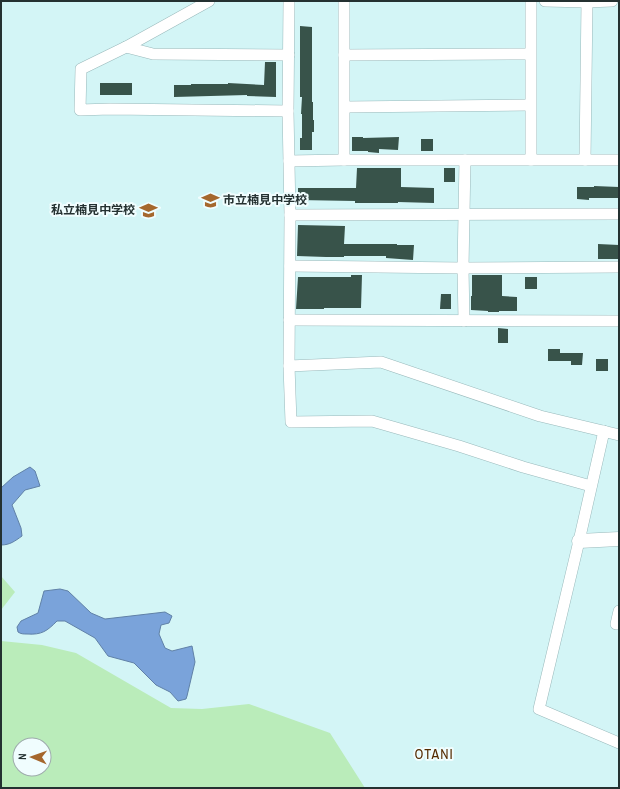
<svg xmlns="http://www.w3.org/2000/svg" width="620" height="789" font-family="'Archivo Narrow','Noto Sans JP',sans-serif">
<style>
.green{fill:#baecba;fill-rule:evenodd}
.water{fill:#7aa3da;stroke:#6081a7}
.building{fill:#38534a}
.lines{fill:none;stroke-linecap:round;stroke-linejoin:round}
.minor-casing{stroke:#99b9bb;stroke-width:12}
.tertiary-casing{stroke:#99b9bb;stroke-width:15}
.minor{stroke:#fff;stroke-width:11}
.tertiary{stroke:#fff;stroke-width:14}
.labels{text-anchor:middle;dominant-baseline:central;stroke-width:4;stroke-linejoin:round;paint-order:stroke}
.poi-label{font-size:12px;font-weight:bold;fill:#243131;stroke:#f0fdfe;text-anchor:start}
.quarter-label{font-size:14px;letter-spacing:1px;fill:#542b00;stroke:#f0fdfe}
</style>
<rect width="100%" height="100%" fill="#d3f5f6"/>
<g class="green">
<path d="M1,576L15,592L1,610Z"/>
<path d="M1,641L42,645L76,653L171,708L202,709L249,704L330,733L365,788H1ZM20,745H44V769H20Z"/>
</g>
<g class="water">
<path d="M30,467L35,471L40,486L25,490L12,505L21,528L22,536C15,541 10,545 1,545V488L13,477Z"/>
<path d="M60,589L68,591L91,613L105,619L165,612L172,616L169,623L161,625L159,634L165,648L172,651L192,646L195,662L187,696L186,699L178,701L170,692L156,685L134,663L108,656L95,638L65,621H57C47,631 42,635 27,634C23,634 21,634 18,632L17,627L21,621L38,613L44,591Z"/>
</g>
<g class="building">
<path d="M300,26L312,27V102H313V120H314V132H312V150H300V138H302V114H301L302,97H300Z"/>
<path d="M265,62H276V97L247,96V95L174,97V85H191V84H228V83L264,85Z"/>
<rect x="100" y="83" width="32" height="12"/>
<path d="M352,137H363V138L399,137L398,150L379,149V153L368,152V151H352Z"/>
<rect x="421" y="139" width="12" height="12"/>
<path d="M357,168H401V187L434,188V203L398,202V203H355V201L298,200V188H356Z"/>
<rect x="444" y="168" width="11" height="14"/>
<path d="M594,186L619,187V198H589V200L577,199V187H594Z"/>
<path d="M298,225L345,226L344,244H397V245H414L413,260L386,258V256H344V257H326L297,256Z"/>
<path d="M598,244L619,245V259H598Z"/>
<path d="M351,275H362L361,308H324V309H296L298,277H351Z"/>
<path d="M472,275H502V296L517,297V311H499V312H488V311L471,310V296H472Z"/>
<rect x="525" y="277" width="12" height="12"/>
<path d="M441,294H451V309H440Z"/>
<path d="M498,328L508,329V343H498Z"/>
<path d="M548,349H560V353H583L582,365H571V361H548Z"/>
<rect x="596" y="359" width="12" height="12"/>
</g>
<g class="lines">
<defs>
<g id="minor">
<path d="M209,1L126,47L81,69L80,110L110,109L288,111"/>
<path d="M289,1L288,111L290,215L289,366L291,422L372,421L459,446L523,467L591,486"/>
<path d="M344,1V160"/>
<path d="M545,1L587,2L612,1"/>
<path d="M126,47L153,54L289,55"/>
<path d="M344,55L530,54"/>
<path d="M345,107L530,105"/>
<path d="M531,160V1"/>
<path d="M585,160L587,2"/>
<path d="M289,161L344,160H619"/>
<path d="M290,215L619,214"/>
<path d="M290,266L463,268L619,267"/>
<path d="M289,320L619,321"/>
<path d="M464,321L463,268L465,160"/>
<path d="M289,366L381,362L540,416L619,435"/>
<path d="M604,431L579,541L539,709L619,743"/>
<path d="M619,611L616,624H619"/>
</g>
<path id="tertiary" d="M579,541L619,539"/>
</defs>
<use href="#minor" class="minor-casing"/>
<use href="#tertiary" class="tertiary-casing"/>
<use href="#minor" class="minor"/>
<use href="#tertiary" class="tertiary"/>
</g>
<defs>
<symbol id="school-bare" viewBox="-9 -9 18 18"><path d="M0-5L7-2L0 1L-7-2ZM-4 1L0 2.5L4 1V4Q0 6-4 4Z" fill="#a5672d" stroke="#f0fdfe" stroke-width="2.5" paint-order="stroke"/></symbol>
</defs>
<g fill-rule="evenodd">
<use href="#school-bare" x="198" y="188" width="25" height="25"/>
<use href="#school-bare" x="136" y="198" width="25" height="25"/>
</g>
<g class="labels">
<g class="poi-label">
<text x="223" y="200">市立楠見中学校</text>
<text x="135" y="210" text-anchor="end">私立楠見中学校</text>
</g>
<g class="quarter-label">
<text x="434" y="754">OTANI</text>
</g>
</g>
<rect width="620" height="789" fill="none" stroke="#243131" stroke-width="4"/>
<g transform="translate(32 757) rotate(272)"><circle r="19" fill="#f0fdfe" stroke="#9eabac"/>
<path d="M0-3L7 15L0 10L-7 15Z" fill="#a5672d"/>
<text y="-6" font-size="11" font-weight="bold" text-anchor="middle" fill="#243131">N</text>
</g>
</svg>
